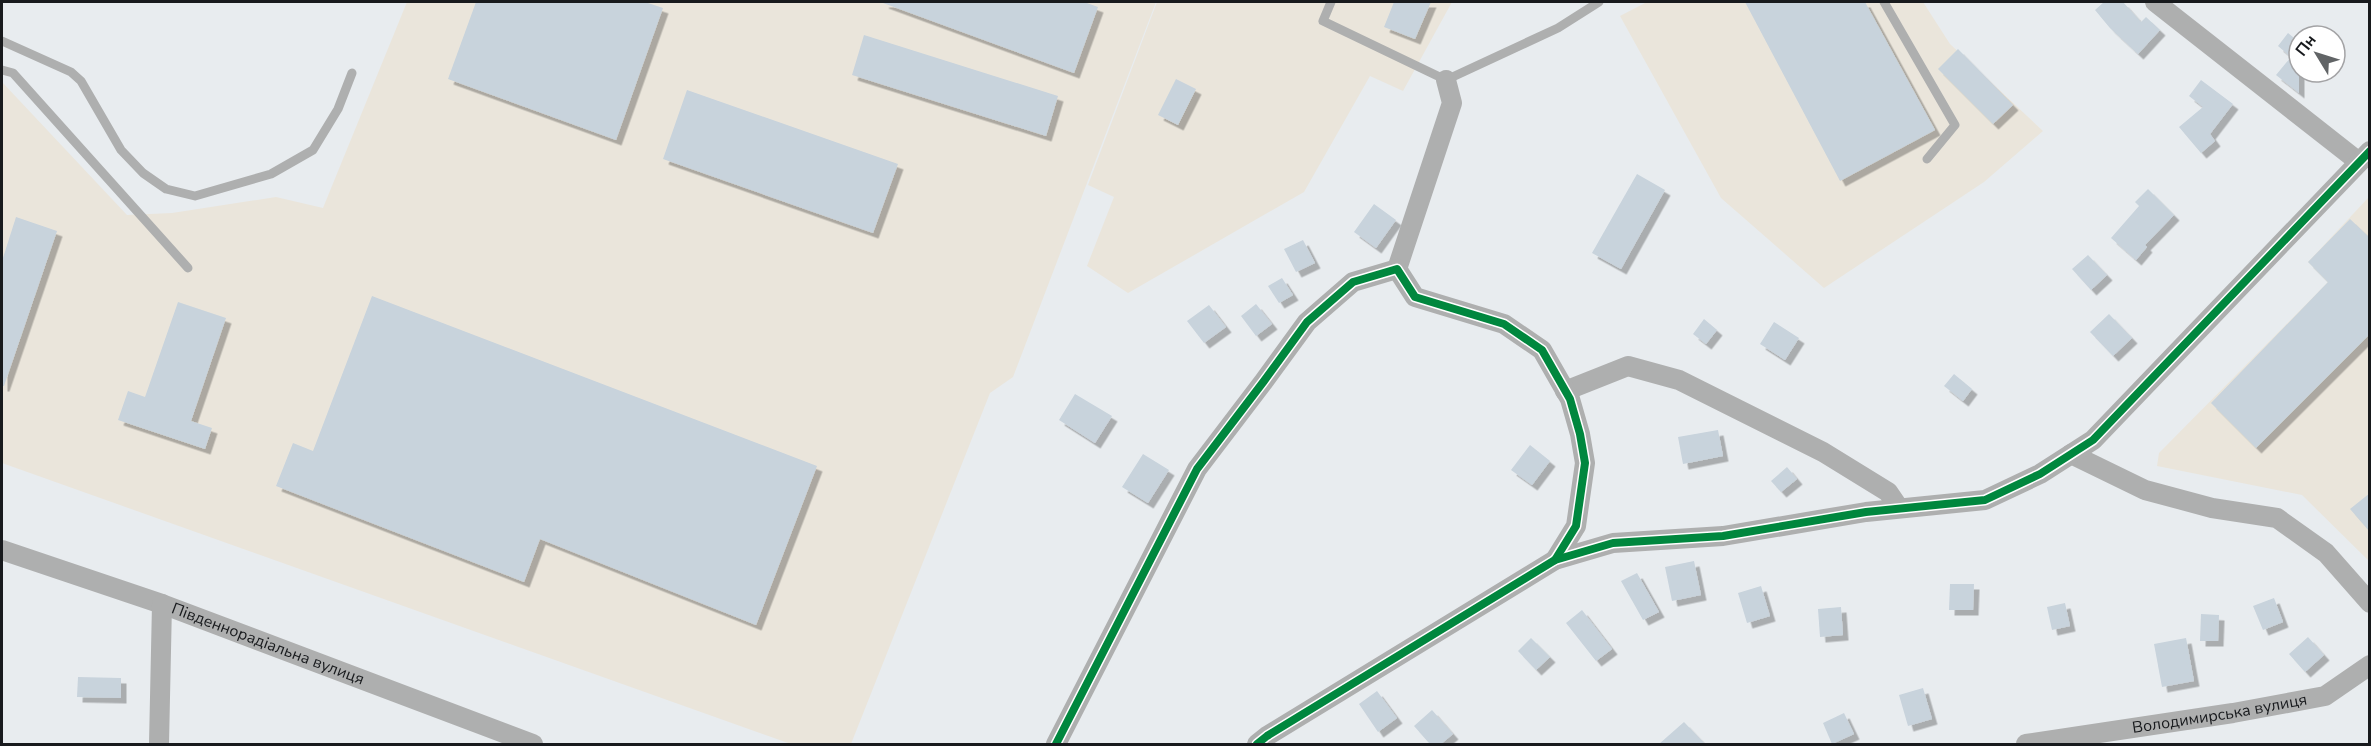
<svg xmlns="http://www.w3.org/2000/svg" width="2371" height="746" font-family="'Nunito Sans',sans-serif">
<style>
.industrial{fill:#eae5db}
.building{fill:#c8d3dc;filter:url(#shadow)}
.lines{fill:none;stroke-linecap:round;stroke-linejoin:round}
.service{stroke:#aeafaf;stroke-width:9}
.minor{stroke:#aeafaf;stroke-width:20}
.cycleway-casing{stroke:#fff;stroke-width:11}
.cycleway{stroke:#00873e;stroke-width:8}
.labels{text-anchor:middle;dominant-baseline:central;stroke-width:6;stroke-linejoin:round;paint-order:stroke}
.street-label{font-size:16px;fill:#181a1d;stroke:#fff}
</style>
<defs>
<filter id="shadow"><feDropShadow dx="5.5" dy="5.5" stdDeviation="0" flood-color="#0004"/></filter>
</defs>
<rect width="100%" height="100%" fill="#e8ecef"/>
<g class="industrial">
<path d="M407,2H1156L1013,377L990,393L851,744H791L2,463V82L127,215L172,213L276,197L323,208Z"/>
<path d="M1157,2H1452L1403,91L1370,76L1304,192L1128,293L1087,266L1114,197L1088,185Z"/>
<path d="M1647,2H1923L1950,44L2043,131L1984,182L1824,288L1721,198L1620,16Z"/>
<path d="M2369,197V561L2302,495L2157,466L2159,453L2328,282L2308,262Z"/>
</g>
<g class="building">
<path d="M476,2H645L663,8L616,140L448,79Z"/>
<path d="M884,2H1084L1098,7L1074,73L883,3Z"/>
<path d="M1394,2H1431L1415,39L1384,27Z"/>
<path d="M1745,2H1865L1935,130L1840,181Z"/>
<path d="M2104,2H2123L2141,22L2146,17L2160,30L2138,54L2110,28L2095,10Z"/>
<path d="M2288,33L2299,42V93L2276,75L2291,57L2278,46Z"/>
<path d="M864,35L1058,96L1046,136L852,75Z"/>
<path d="M1958,49L2013,105L1993,124L1938,69Z"/>
<path d="M1176,79L1196,89L1178,125L1158,115Z"/>
<path d="M2201,80L2233,104L2210,134L2215,141L2201,153L2179,127L2203,107L2189,96Z"/>
<path d="M687,90L898,164L873,233L663,159Z"/>
<path d="M1637,174L1665,190L1621,269L1592,253Z"/>
<path d="M2148,189L2174,215L2145,245L2147,247L2136,260L2111,238L2139,206L2135,202Z"/>
<path d="M1374,204L1396,220L1376,248L1354,232Z"/>
<path d="M16,217L57,231L4,386H2V261Z"/>
<path d="M2350,219L2370,238V334L2256,448L2211,403L2328,282L2308,262Z"/>
<path d="M1303,240L1315,263L1296,272L1284,249Z"/>
<path d="M2088,255L2107,275L2091,290L2072,269Z"/>
<path d="M1282,278L1293,295L1279,303L1268,286Z"/>
<path d="M372,296L817,466L756,625L540,539L524,582L276,486L293,443L313,451Z"/>
<path d="M178,302L226,318L191,421L212,428L205,449L118,420L128,391L145,397Z"/>
<path d="M1256,304L1272,324L1256,336L1241,316Z"/>
<path d="M1209,305L1226,327L1204,343L1187,321Z"/>
<path d="M2109,314L2132,338L2113,356L2090,332Z"/>
<path d="M1704,319L1717,330L1706,344L1693,334Z"/>
<path d="M1774,322L1799,338L1785,360L1760,344Z"/>
<path d="M1954,374L1972,389L1963,401L1944,386Z"/>
<path d="M1075,394L1112,416L1095,443L1059,420Z"/>
<path d="M1718,430L1723,456L1683,464L1678,437Z"/>
<path d="M1530,445L1550,461L1532,485L1511,470Z"/>
<path d="M1143,454L1169,470L1148,503L1122,487Z"/>
<path d="M1787,467L1797,479L1781,492L1771,481Z"/>
<path d="M2370,493V532L2350,509Z"/>
<path d="M1694,561L1701,595L1672,601L1665,567Z"/>
<path d="M1637,573L1659,612L1643,620L1621,581Z"/>
<path d="M1950,584H1974L1973,610H1949Z"/>
<path d="M1761,586L1770,616L1747,623L1738,593Z"/>
<path d="M2274,598L2283,622L2263,630L2253,606Z"/>
<path d="M2065,603L2070,626L2052,630L2047,607Z"/>
<path d="M1841,607L1843,635L1820,637L1818,609Z"/>
<path d="M1582,610L1612,649L1596,661L1566,623Z"/>
<path d="M2201,614L2219,615L2218,641H2200Z"/>
<path d="M2308,637L2324,655L2305,672L2289,654Z"/>
<path d="M1531,638L1550,657L1536,670L1518,651Z"/>
<path d="M2186,638L2194,681L2162,687L2154,644Z"/>
<path d="M78,677L121,678V698L77,697Z"/>
<path d="M1923,688L1932,719L1908,726L1899,695Z"/>
<path d="M1377,691L1397,718L1378,732L1359,704Z"/>
<path d="M1432,710L1453,734L1441,744H1430L1414,726Z"/>
<path d="M1844,713L1854,734L1832,744L1823,723Z"/>
<path d="M1684,722L1705,744H1659Z"/>
</g>
<g class="lines">
<g class="service">
<path d="M1331,2L1323,21L1446,80L1558,28L1599,2"/>
<path d="M1884,2L1955,125L1927,159"/>
<path d="M2,41L71,72L81,81L121,150L143,173L166,189L195,196L271,174L313,150L338,109L352,73"/>
<path d="M2,70L13,73L188,268"/>
</g>
<g class="minor">
<path d="M2155,2L2359,162"/>
<path d="M1397,269L1452,103L1446,80"/>
<path d="M1565,391L1628,366L1679,380L1823,452L1888,492L1899,508"/>
<path d="M2071,454L2145,490L2212,508L2277,518L2326,553L2370,603"/>
<path id="s1" d="M2,550L162,604L533,744"/>
<path d="M159,744L162,604"/>
<path d="M1056,744L1197,469L1264,381L1307,322L1353,282L1397,269L1415,297L1504,324L1542,350L1570,399L1580,434L1585,463L1576,526L1555,560"/>
<path d="M1257,744L1267,736L1555,560L1613,543L1723,536L1866,512L1985,500L2040,474L2093,440L2370,151"/>
<path id="s2" d="M2026,744L2233,713L2325,696L2370,665"/>
</g>
<defs>
<g id="cycleway">
<path d="M1056,744L1197,469L1264,381L1307,322L1353,282L1397,269L1415,297L1504,324L1542,350L1570,399L1580,434L1585,463L1576,526L1555,560"/>
<path d="M1257,744L1267,736L1555,560L1613,543L1723,536L1866,512L1985,500L2040,474L2093,440L2370,151"/>
</g>
</defs>
<use href="#cycleway" class="cycleway-casing"/>
<use href="#cycleway" class="cycleway"/>
</g>
<g class="labels">
<g class="street-label">
<text stroke="none"><textPath href="#s1" startOffset="282">Південнорадіальна вулиця</textPath></text>
<text stroke="none"><textPath href="#s2" startOffset="196">Володимирська вулиця</textPath></text>
</g>
</g>
<rect width="2371" height="746" fill="none" stroke="#181a1d" stroke-width="6"/>
<g transform="translate(2317 54) rotate(308)"><circle r="28" fill="#ffffff" stroke="#a3a3a5" stroke-width="1.5"/>
<path d="M0-4.5L10 22L0 15L-10 22Z" fill="#616466"/>
<text y="-9" font-size="16" font-weight="bold" text-anchor="middle" fill="#181a1d">Пн</text>
</g>
</svg>
